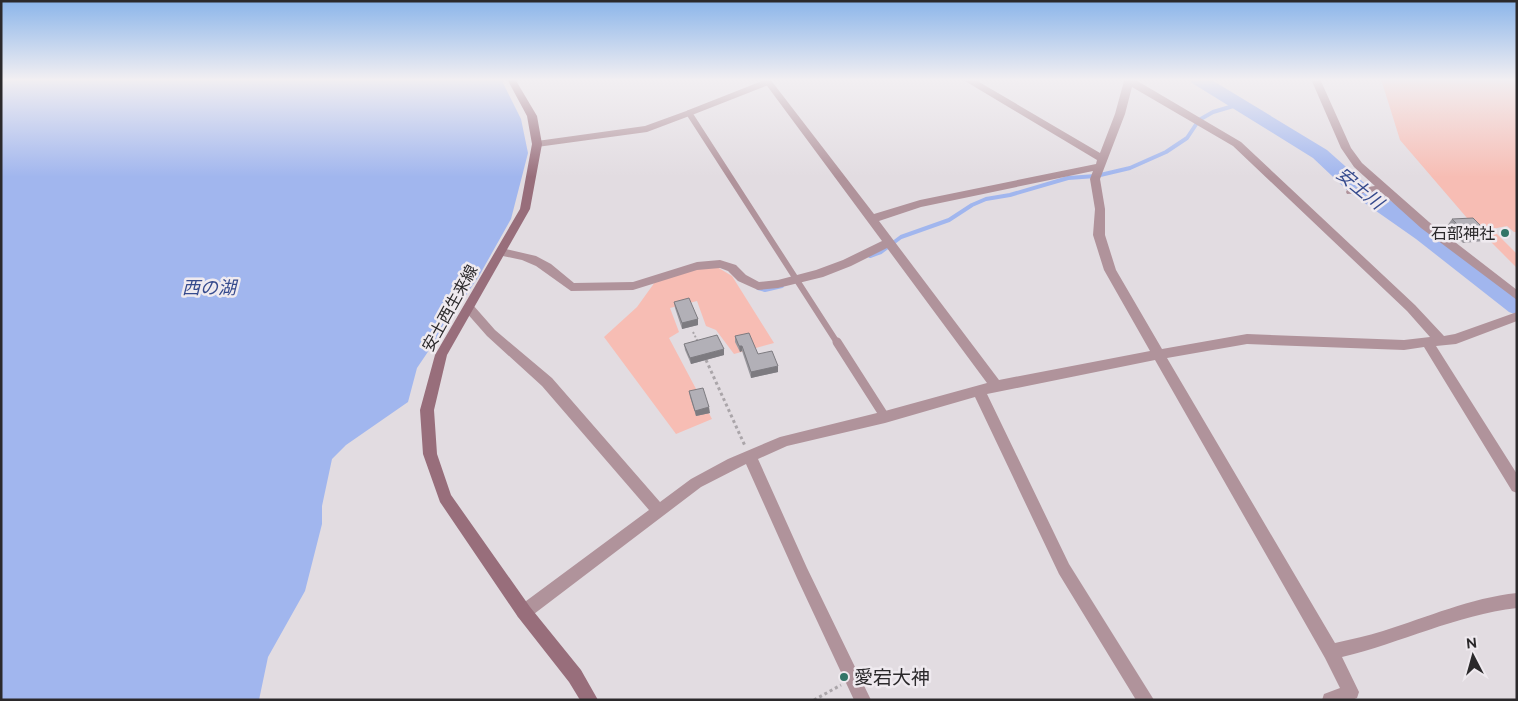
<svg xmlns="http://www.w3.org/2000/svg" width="1518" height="701" font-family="Raleway,'Noto Sans JP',sans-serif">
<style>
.green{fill:#f7bdb4}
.water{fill:#a1b6ee}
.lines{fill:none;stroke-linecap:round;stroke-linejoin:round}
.stream{stroke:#a1b6ee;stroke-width:4}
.river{fill:#a1b6ee;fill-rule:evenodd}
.path-far1{stroke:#aaa5a9;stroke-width:2;stroke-dasharray:2 2;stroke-linecap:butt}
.path{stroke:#aaa5a9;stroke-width:3;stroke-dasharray:3 3;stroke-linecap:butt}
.service-far1{stroke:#b0939b;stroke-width:6}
.service{stroke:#b0939b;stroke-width:9}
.minor{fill:#b0939b;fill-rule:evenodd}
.secondary{fill:#986e7b;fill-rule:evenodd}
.wall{fill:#99979d}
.shaded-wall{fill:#7d7b80}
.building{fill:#b2b0b7;stroke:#7d7b80}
.poi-dot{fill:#327567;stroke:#efeaef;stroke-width:2}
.labels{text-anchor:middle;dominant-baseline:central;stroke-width:5;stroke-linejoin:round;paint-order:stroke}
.poi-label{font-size:16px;fill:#2b292b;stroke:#efeaef;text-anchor:end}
.street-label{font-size:16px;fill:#2b292b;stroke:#efeaef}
.water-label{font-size:18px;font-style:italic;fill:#354a8d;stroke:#efeaef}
.near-poi-label{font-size:19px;fill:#2b292b;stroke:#efeaef;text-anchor:start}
</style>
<rect width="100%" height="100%" fill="#e2dce1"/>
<g class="green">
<path d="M1381,79H1517V232H1514L1507,226L1492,229L1517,254V268L1467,218L1400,140Z"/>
<path d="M717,267L732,276L774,343L734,354L716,330L706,326L697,301L670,308L679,332L669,338L712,419L676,434L604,337L637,307L655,282L695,269Z"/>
</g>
<path class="water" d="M1,79H501L521,119L528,153L511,219L479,276L417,368L408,402L346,445L332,459L322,506V524L305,591L268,657L259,700H1Z"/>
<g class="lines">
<g class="stream">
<path d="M870,256L881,252L901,237L949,220L972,205L986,199L1010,195L1068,178L1096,176L1130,168L1166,152L1187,138L1199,120L1213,112L1240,104"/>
<path d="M758,288L765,290L782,286"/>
</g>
<path class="river" d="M1189,79H1210L1327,150L1363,182L1432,229L1517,293V315L1509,312L1416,239L1349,192L1313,158L1192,83Z"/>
<path class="path-far1" d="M693,332L698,342"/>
<g class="path">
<path d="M706,360L745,446"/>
<path d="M814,700L841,685"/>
</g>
<path class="service-far1" d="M768,82L689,113L838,344"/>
<path class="service" d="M837,342L885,417"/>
<g class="minor">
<path d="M762,79H770L874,214L920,200L1096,164L1097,160L965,81L964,79H974L1100,153L1115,114L1124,81L1126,79H1134L1241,142L1415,305L1444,336L1455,334L1517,312V321L1456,344L1436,346L1517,474V493L1512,491L1424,347L1404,350L1247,344L1167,358L1335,643C1351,639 1367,636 1383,631C1428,617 1470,598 1517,593V608C1456,615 1401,643 1342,657L1359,692L1357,698L1352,700H1322L1324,694L1340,688L1325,658L1155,360L987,394L1069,564L1154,700H1136L1059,574L975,397L885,423L787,446L758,459L807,568L871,700H854L797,578L746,464L701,487L530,617L524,620L518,617L516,612L518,607L649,510L542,386L487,336L465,311L463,308L465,305H473L495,330L552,378L660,502L691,479L728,459L780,437L885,411L987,383L887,248L851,266L823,277L778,288L758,290L738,281L728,271L720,268L697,270L633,290L571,291L536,266L522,260L498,255L496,252L498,249L502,248L536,256L551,264L574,283L633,282L697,262L720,260L736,265L746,275L759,282L778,280L816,270L843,260L882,241ZM1132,87L1233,146L1407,311L1430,337L1404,340L1247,334L1162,349L1116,270L1105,235V209L1100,179L1125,114ZM1093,171L1090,179L1095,209L1093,235L1104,270L1150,351L999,380L879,221L921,207Z"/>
<path d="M1311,79H1320L1351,148L1362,163L1429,222L1517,290V300L1421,228L1381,192L1347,194L1346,192L1347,190L1375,186L1354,167L1341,148Z"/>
<path d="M689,110L692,111V115L647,132L537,147L532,144L537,141L645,126Z"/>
</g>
<path class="secondary" d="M507,79H515L537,116L542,144L530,209L447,355L434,410L437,454L451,495L530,607L581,670L598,700H580L569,682L518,617L440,502L423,454L420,410L435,355L520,209L532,144L527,116Z"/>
</g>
<g class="wall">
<path d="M1452,219L1490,235L1484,241L1463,243L1447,226Z"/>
<path d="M674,302L698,319V325L682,329L675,308Z"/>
<path d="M735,336L758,354L778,372L751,378L742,351L740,352L735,342Z"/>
<path d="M684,344L724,355L691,364L685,350Z"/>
<path d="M689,391L710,413L696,416L690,397Z"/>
</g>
<g class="shaded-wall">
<path d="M698,319V325L682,329V323Z"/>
<path d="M739,346H742V351L740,352Z"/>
<path d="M724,349V355L691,364L690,358Z"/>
<path d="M778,366V372L751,378V372Z"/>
<path d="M709,407L710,413L696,416L695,411Z"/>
</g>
<g class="building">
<path d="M1473,218L1490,235L1469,236L1452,219Z"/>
<path d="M689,298L698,319L682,323L674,302Z"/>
<path d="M749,333L758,354L772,351L778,366L751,372L742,346H739L735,336Z"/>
<path d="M717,335L724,349L690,358L684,344Z"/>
<path d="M703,388L709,407L695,411L689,391Z"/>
</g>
<linearGradient id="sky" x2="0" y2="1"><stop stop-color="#8bb5ea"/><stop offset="0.45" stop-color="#f2eff2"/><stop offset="1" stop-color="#f2eff2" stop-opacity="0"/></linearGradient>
<rect width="1518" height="177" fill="url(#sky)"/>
<g class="poi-dot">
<circle cx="1505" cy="233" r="5"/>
<circle cx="844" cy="677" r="5"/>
</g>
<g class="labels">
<g class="poi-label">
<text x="1495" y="233">石部神社</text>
</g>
<g class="street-label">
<text transform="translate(450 308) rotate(-61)">安土西生来線</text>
</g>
<g class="water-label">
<text transform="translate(1360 188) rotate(39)">安土川</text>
<text x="209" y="287">西の湖</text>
</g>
<g class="near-poi-label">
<text x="854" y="677">愛宕大神</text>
</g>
</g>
<rect width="1518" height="701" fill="none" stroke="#2b292b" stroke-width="5"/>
<g transform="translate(1473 656) rotate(354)" stroke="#efeaef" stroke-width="4" paint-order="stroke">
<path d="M0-4L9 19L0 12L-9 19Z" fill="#2b292b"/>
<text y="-8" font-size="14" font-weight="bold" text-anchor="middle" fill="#2b292b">N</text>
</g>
</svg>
